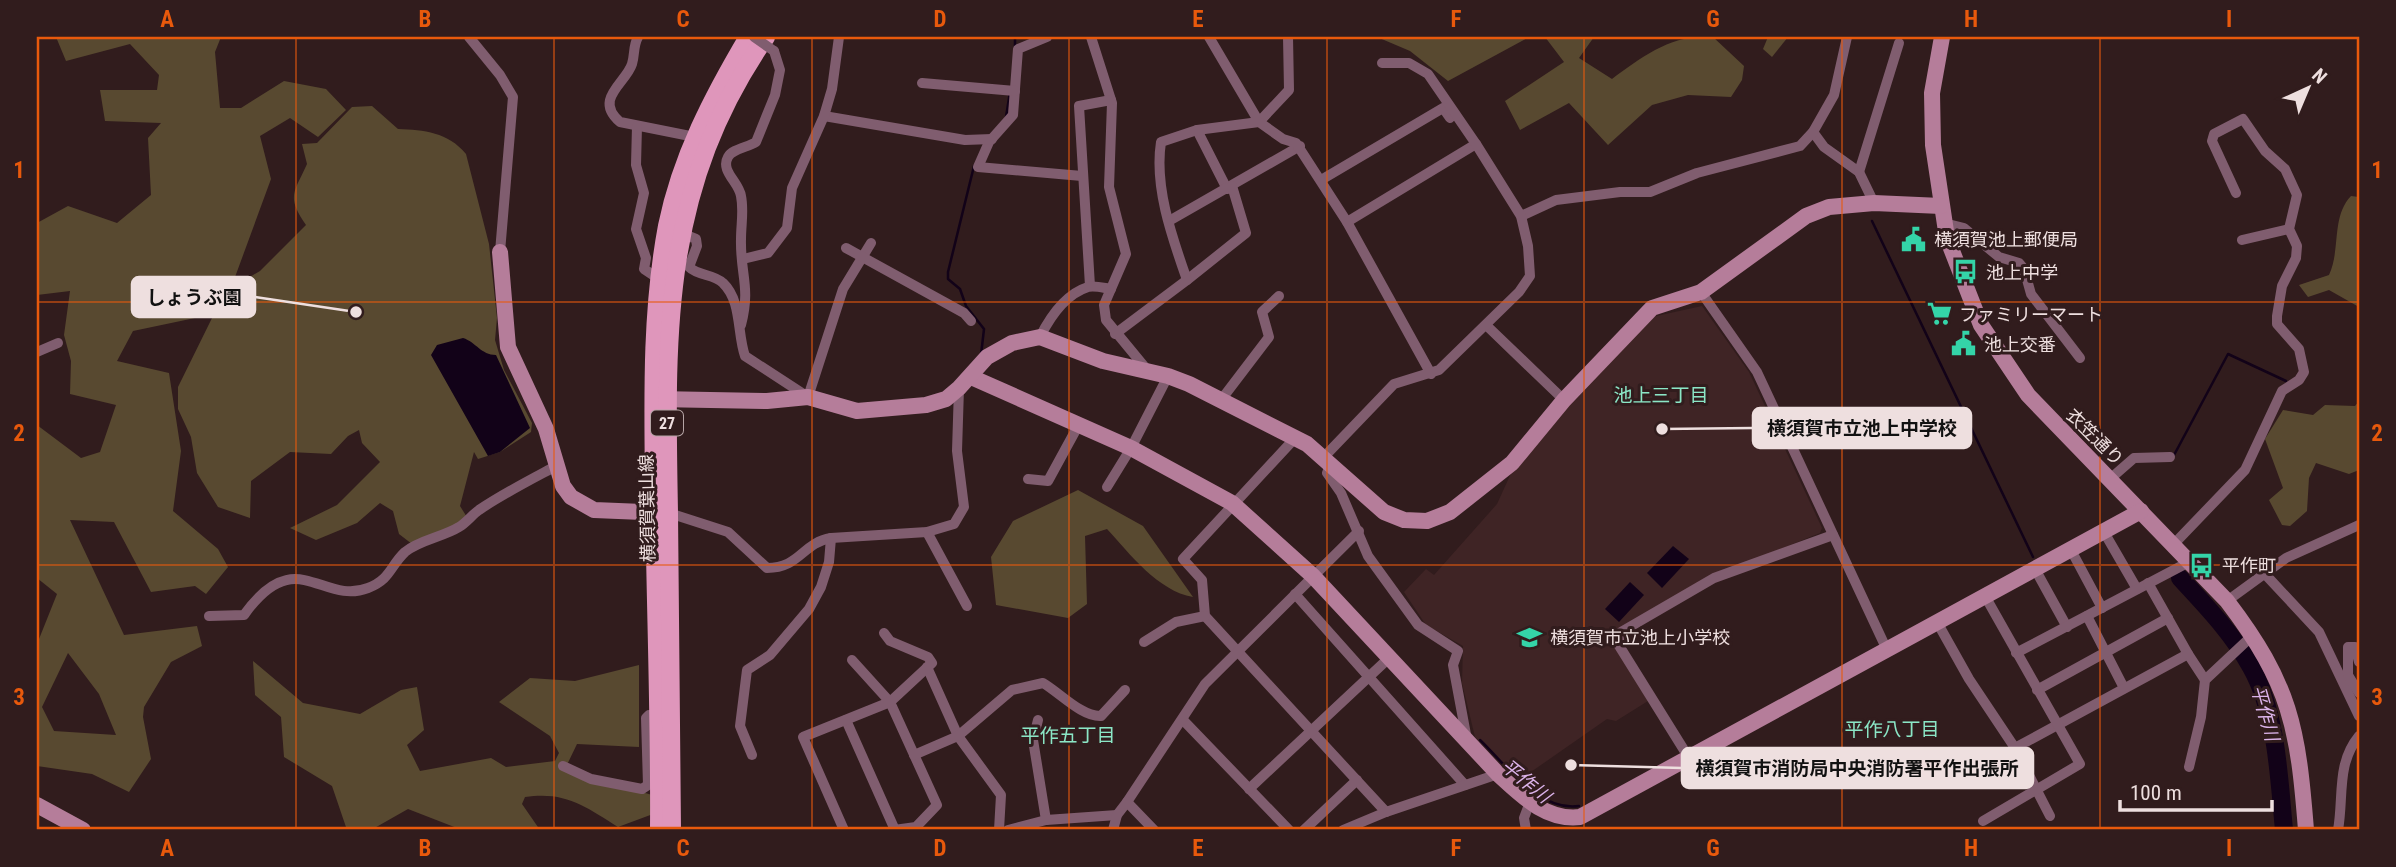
<svg xmlns="http://www.w3.org/2000/svg" width="2396" height="867" font-family="'Roboto Condensed','Noto Sans JP',sans-serif">
<style>
.built{fill:#3f2425}
.green{fill:#584930;fill-rule:evenodd}
.water{fill:#120218}
.lines{fill:none;stroke-linecap:round;stroke-linejoin:round}
.stream{stroke:#120218;stroke-width:2.5}
.river{stroke:#120218;stroke-width:18}
.street{stroke:#805d6f;stroke-width:10}
.secondary{stroke:#b57d9a;stroke-width:16}
.primary{stroke:#df96bb;stroke-width:18}
.street-bridge{stroke:#805d6f;stroke-width:10}
.grid{fill:none;stroke:#e8590c;stroke-width:2;stroke-opacity:0.55}
.labels{text-anchor:middle;dominant-baseline:central;stroke-width:6;stroke-linejoin:round;paint-order:stroke}
.shield{fill:#311c1d;stroke:#b5a4a5;stroke-width:2}
.shield-label{font-size:16px;font-weight:bold;fill:#eedfdf}
.poi-label{font-size:18px;fill:#eedfdf;stroke:#311c1d;text-anchor:start}
.street-label{font-size:18px;fill:#eedfdf;stroke:#311c1d}
.neighbourhood-label{font-size:19px;fill:#8be6c6;stroke:#311c1d}
.water-label{font-size:19px;font-style:italic;fill:#dbb3ea;stroke:#311c1d}
.leader{fill:none;stroke:#eedfdf;stroke-width:2.5}
.callout-dot{fill:#eedfdf;stroke:#311c1d;stroke-width:2.5}
.callout{fill:#eedfdf;stroke:#eedfdf;stroke-width:2.5}
.callout-label{font-size:19px;text-anchor:middle;font-weight:bold;fill:#111}
.neatline{fill:none;stroke:#e8590c;stroke-width:2.5}
.grid-label{font-size:23px;text-anchor:middle;font-weight:bold;fill:#e8590c}
</style>
<rect width="100%" height="100%" fill="#311c1d"/>
<path class="built" d="M1702,306L1749,372L1822,528L1820,533L1719,574L1613,634V643L1648,701L1616,721L1607,719L1518,781L1475,737L1462,683L1463,646L1426,625L1404,592L1426,569L1434,575L1497,504L1513,469L1576,394L1652,317Z"/>
<g class="green">
<path d="M56,37H221L215,52L220,108H241L284,81L326,89L346,110L318,137L290,118L260,136L271,179L231,288L260,271L306,225C286,196 294,193 307,164L302,144L317,143L352,107L372,106L398,129C424,130 448,132 466,154L489,244L497,318L495,340L504,370L532,423L531,432L500,452L478,459L474,452L460,506L470,522L412,544L399,534L393,511L380,503L357,523L316,540L290,528L337,505L380,462L362,443L359,430L348,436L331,454L290,452L251,481L250,518L218,507L197,473L191,437L178,409V387L214,314L133,331L117,361L169,373L181,451L173,511L218,549L228,567L206,594L195,586L151,592L114,522L70,520L124,635L197,626L202,646L171,662L144,707L143,717L151,759L129,792L92,774L37,766V644L57,594L37,578V425L81,458L100,452L116,405L70,394L71,361L64,335L70,291L37,295V223L68,206L117,223L151,195L148,138L161,123L105,121L100,90H157L159,75L130,44L66,61ZM68,653L99,694L116,735L54,731L42,707Z"/>
<path d="M1377,37H1529L1448,81L1410,51Z"/>
<path d="M1545,37H1594L1579,58L1612,79C1642,57 1673,33 1713,37L1744,66L1742,80L1731,97L1688,95L1652,105L1608,145L1569,103L1520,130L1505,101L1564,62Z"/>
<path d="M1768,37H1788L1772,57L1763,49Z"/>
<path d="M2351,196L2359,197V307L2329,290L2308,297L2299,285L2329,275C2341,249 2331,217 2351,196Z"/>
<path d="M2359,401V470L2349,474L2316,463L2309,478L2307,511L2290,526L2282,525L2269,500L2283,488L2265,439L2283,410L2313,415L2325,405L2355,406Z"/>
<path d="M1078,490L1143,526L1193,597C1158,591 1130,554 1107,529L1085,536L1087,604L1068,618L996,605L991,557L1013,521Z"/>
<path d="M253,661L303,703L360,714L401,690L417,687L424,730L407,745L420,771L491,758L506,767L555,761L559,753L550,736L499,702L530,678L575,681L639,665V747L577,744L565,769L652,795L653,814L618,827C585,806 565,791 525,797L522,804L540,830H462L408,809L371,830H347L332,786L284,757L281,717L255,695Z"/>
</g>
<g class="water">
<path d="M463,338C476,342 481,355 496,355L530,428L500,452L488,456L431,355L437,345Z"/>
<path d="M1673,546L1689,559L1662,588L1647,573Z"/>
<path d="M1630,582L1644,595L1619,622L1605,609Z"/>
</g>
<g class="lines">
<g class="stream">
<path d="M1015,47V37"/>
<path d="M1006,117L1010,92"/>
<path d="M974,166L948,272V279L960,289L966,306L984,329L981,355"/>
<path d="M1872,221L2033,557"/>
<path d="M2173,457L2228,354L2286,381"/>
<path d="M1480,740C1506,765 1539,812 1579,806"/>
</g>
<path class="river" d="M2180,578C2206,606 2232,633 2251,667C2277,713 2279,779 2284,830"/>
<g class="street">
<path d="M469,37L500,75L513,97L500,252"/>
<path d="M638,37C633,46 635,54 632,64C626,83 593,99 620,122L695,137"/>
<path d="M1047,37L1018,49L1013,115L989,142L978,167L1082,176"/>
<path d="M1091,37L1112,103L1109,187L1126,254L1104,305L1106,320L1148,371"/>
<path d="M1209,37L1259,122L1289,90L1288,37"/>
<path d="M922,83L1015,91"/>
<path d="M824,116L965,140L992,139"/>
<path d="M637,126L636,165L644,193L636,229L646,258L644,269L659,279"/>
<path d="M1197,130L1227,189"/>
<path d="M1813,132L1824,147L1859,172L1874,203"/>
<path d="M1859,172L1899,43"/>
<path d="M1321,180L1443,108L1450,118"/>
<path d="M1521,216L1556,200L1620,192H1650L1697,173L1800,146L1813,132L1834,95L1847,37"/>
<path d="M1169,221L1300,146"/>
<path d="M1347,222L1476,144"/>
<path d="M1944,223L1964,228L1999,257L2019,263L2024,269L2031,294L2080,358"/>
<path d="M681,233L696,239L697,246L689,267C698,276 714,274 723,283C742,301 737,334 745,356L808,397L843,289L871,243"/>
<path d="M2242,240L2289,229"/>
<path d="M846,248L964,313L971,321"/>
<path d="M743,259L768,253L787,228L792,188L824,116L832,89L839,37"/>
<path d="M1187,280L1246,233L1232,186"/>
<path d="M1090,286L1079,106L1111,100"/>
<path d="M1701,292L1757,372L1887,650"/>
<path d="M741,325C751,287 740,274 741,239C741,224 744,211 741,196C739,182 720,171 728,157C732,149 749,147 756,142L775,95L780,70L774,51"/>
<path d="M1486,325L1564,400"/>
<path d="M1115,334L1187,280C1172,237 1154,187 1161,142L1197,130L1259,122L1283,139L1296,143L1347,222L1431,374"/>
<path d="M1040,337C1050,317 1066,294 1088,287C1094,285 1104,288 1111,289"/>
<path d="M37,352L58,343"/>
<path d="M1221,400L1269,337L1262,312L1279,296"/>
<path d="M1296,437L1183,559L1202,580L1205,616L1386,812"/>
<path d="M1323,458L1394,384L1439,370L1519,292L1530,276L1528,246L1521,216L1476,144L1428,74L1409,63H1382"/>
<path d="M1330,466L1327,473L1341,493L1368,556L1418,625L1458,651L1453,665L1467,740"/>
<path d="M1028,479L1048,481L1078,426"/>
<path d="M2110,479L2134,458L2170,457"/>
<path d="M1107,487L1131,448L1168,376"/>
<path d="M669,513L728,532L767,568C800,568 802,543 831,538"/>
<path d="M927,532L967,606"/>
<path d="M2104,532L2137,589"/>
<path d="M2172,546L2245,470L2282,391L2299,380L2304,372L2299,349L2277,324V316L2282,286L2296,258L2297,246L2289,229L2297,195L2285,169L2265,151L2243,119L2214,134L2212,141L2236,193"/>
<path d="M2071,550L2102,608"/>
<path d="M2035,569L2067,627"/>
<path d="M2264,573L2319,632L2359,716"/>
<path d="M1295,594L1465,785"/>
<path d="M2227,601L2286,558L2359,525"/>
<path d="M209,616L244,615C296,542 322,606 368,588C391,579 390,566 405,552C419,540 443,537 459,527C466,523 472,515 479,510C504,493 532,479 558,465"/>
<path d="M2087,616L2124,688"/>
<path d="M1937,622L1969,679L2015,748L2050,816"/>
<path d="M1144,642L1176,622L1205,616"/>
<path d="M2016,653L2189,562"/>
<path d="M2188,654L2205,680"/>
<path d="M852,660L890,702L937,805L916,827L894,830"/>
<path d="M2359,662L2355,647H2348V675L2359,693"/>
<path d="M927,667L958,736L1001,795L999,830"/>
<path d="M2037,690L2168,618"/>
<path d="M846,720L895,830"/>
<path d="M1038,720L1033,740L1046,820"/>
<path d="M1183,720L1289,830"/>
<path d="M2015,748L2188,654L2148,583"/>
<path d="M752,755L740,726L747,670L770,655L809,609L821,587L829,562L831,538L927,532L954,524L964,507L957,451L959,388"/>
<path d="M914,755L958,736L1012,690L1043,683C1060,693 1082,717 1101,716L1125,690"/>
<path d="M1689,758L1618,644L1621,632L1714,578L1833,535"/>
<path d="M563,766L591,779L642,789L648,785L646,718L649,715H664"/>
<path d="M2189,767L2201,717L2205,680L2253,635"/>
<path d="M1249,789L1389,658"/>
<path d="M1127,802L1205,684L1359,531"/>
<path d="M1983,821L2080,764L1985,596"/>
<path d="M844,830L803,737L890,702L932,663L928,657L890,641L884,633"/>
<path d="M1008,830L1046,820L1117,815"/>
<path d="M1113,830L1117,815L1127,802L1154,830"/>
<path d="M1304,830L1357,780"/>
<path d="M1343,830L1386,812L1498,774"/>
<path d="M1526,830L1524,818L1530,802"/>
<path d="M2338,830C2344,797 2336,764 2359,736"/>
</g>
<g class="secondary">
<path d="M1942,37L1932,93L1933,145L1947,238L1981,325L2028,395L2227,601C2291,685 2298,728 2306,830"/>
<path d="M500,252L508,347L546,429L563,486L571,497L594,510L667,513"/>
<path d="M971,377L1131,448L1232,503L1313,576L1498,774C1522,796 1546,821 1580,817L2141,511"/>
<path d="M657,399L767,401L808,397L857,411L926,405L946,399L959,388L987,357L1012,343L1040,337L1103,361L1168,376L1189,384L1307,444L1384,512L1404,520L1427,521L1450,512L1512,463L1564,400L1652,308L1701,292L1806,216L1829,207L1874,203L1941,206"/>
<path d="M37,805L83,830"/>
</g>
<g class="primary">
<path d="M659,830C660,715 655,600 654,485C653,399 651,311 667,226C681,157 713,96 748,37"/>
<path d="M672,830C671,725 670,619 669,513C666,336 660,190 766,37"/>
</g>
<path class="street-bridge" d="M754,37L774,51"/>
</g>
<path class="grid" d="M296,37V830M554,37V830M812,37V830M1069,37V830M1327,37V830M1584,37V830M1842,37V830M2100,37V830M37,302H2359M37,565H2359"/>
<defs>
<symbol id="civic-bare" viewBox="-9 -9 18 18"><path d="M-.6-6.5H3V-4.5H.6V-3L4-1V1h2V6H-6V1h2V-1L-.6-3ZM-1.2 2.5V6h2.4V2.5Z" fill="#34d4a8" stroke="#311c1d" stroke-width="2.5" paint-order="stroke"/></symbol>
<symbol id="bus-bare" viewBox="-9 -9 18 18"><path d="M-5-6H5V4H4V6H2V4H-2V6H-4V4H-5ZM-3.5-4V0h7V-4ZM-3.5 1.2v1.5H-2V1.2ZM2 1.2v1.5H3.5V1.2Z" fill="#34d4a8" stroke="#311c1d" stroke-width="2.5" paint-order="stroke"/></symbol>
<symbol id="supermarket-bare" viewBox="-9 -9 18 18"><path d="M-6-5.5h2.5l.6 2H6L4.5 2H-2.5L-4.4-4H-6ZM-1.5 3.2a1.3 1.3 0 1 0 .1 0ZM3 3.2a1.3 1.3 0 1 0 .1 0Z" fill="#34d4a8" stroke="#311c1d" stroke-width="2.5" paint-order="stroke"/></symbol>
<symbol id="school-bare" viewBox="-9 -9 18 18"><path d="M0-5L7-2L0 1L-7-2ZM-4 1L0 2.5L4 1V4Q0 6-4 4Z" fill="#34d4a8" stroke="#311c1d" stroke-width="2.5" paint-order="stroke"/></symbol>
</defs>
<g fill-rule="evenodd">
<use href="#civic-bare" x="1896" y="222" width="35" height="35"/>
<use href="#bus-bare" x="1948" y="254" width="35" height="35"/>
<use href="#supermarket-bare" x="1922" y="296" width="35" height="35"/>
<use href="#civic-bare" x="1946" y="326" width="35" height="35"/>
<use href="#bus-bare" x="2184" y="548" width="35" height="35"/>
<use href="#school-bare" x="1512" y="620" width="35" height="35"/>
</g>
<g class="labels">
<rect class="shield" x="651" y="410.5" width="32" height="25" rx="5"/>
<g class="shield-label">
<text x="667" y="423">27</text>
</g>
<g class="poi-label">
<text x="1934" y="239">横須賀池上郵便局</text>
<text x="1986" y="272">池上中学</text>
<text x="1959" y="314">ファミリーマート</text>
<text x="1984" y="344">池上交番</text>
<text x="2222" y="565">平作町</text>
<text x="1550" y="637">横須賀市立池上小学校</text>
</g>
<g class="street-label">
<text transform="translate(2095 437) rotate(45)">衣笠通り</text>
<text transform="translate(647 508) rotate(-91)">横須賀葉山線</text>
</g>
<g class="neighbourhood-label">
<text x="1661" y="395">池上三丁目</text>
<text x="1892" y="729">平作八丁目</text>
<text x="1068" y="735">平作五丁目</text>
</g>
<g class="water-label">
<text transform="translate(2265 713) rotate(74)">平作川</text>
<text transform="translate(1526 781) rotate(39)">平作川</text>
</g>
</g>
<path class="leader" d="M356 312L255 297M1662 429L1753 428M1571 765L1682 768"/>
<g class="callout-dot">
<circle cx="356" cy="312" r="7"/>
<circle cx="1662" cy="429" r="7"/>
<circle cx="1571" cy="765" r="7"/>
</g>
<g class="callout">
<rect x="132" y="277" width="123" height="40" rx="7"/>
<rect x="1753" y="408" width="218" height="40" rx="7"/>
<rect x="1682" y="748" width="351" height="40" rx="7"/>
</g>
<g class="callout-label">
<text x="194" y="304">しょうぶ園</text>
<text x="1862" y="435">横須賀市立池上中学校</text>
<text x="1857" y="775">横須賀市消防局中央消防署平作出張所</text>
</g>
<rect width="2396" height="867" fill="none" stroke="#311c1d" stroke-width="77"/>
<g transform="translate(2308 88) rotate(44)" stroke="#311c1d" stroke-width="5" paint-order="stroke">
<path d="M0-5L12 26L0 18L-12 26Z" fill="#eedfdf"/>
<text y="-10" font-size="19" font-weight="bold" text-anchor="middle" fill="#eedfdf">N</text>
</g>
<path d="M2120 800v10h152v-10" fill="none" stroke="#eedfdf" stroke-width="3.5"/>
<text x="2130" y="800" font-size="21" fill="#eedfdf" stroke="#311c1d" stroke-width="5" paint-order="stroke">100 m</text>
<rect x="38" y="38" width="2320" height="790" class="neatline"/>
<g class="grid-label">
<text x="167" y="27">A</text>
<text x="425" y="27">B</text>
<text x="683" y="27">C</text>
<text x="940" y="27">D</text>
<text x="1198" y="27">E</text>
<text x="1456" y="27">F</text>
<text x="1713" y="27">G</text>
<text x="1971" y="27">H</text>
<text x="2229" y="27">I</text>
<text x="19" y="178">1</text>
<text x="2377" y="178">1</text>
<text x="19" y="441">2</text>
<text x="2377" y="441">2</text>
<text x="19" y="705">3</text>
<text x="2377" y="705">3</text>
<text x="167" y="856">A</text>
<text x="425" y="856">B</text>
<text x="683" y="856">C</text>
<text x="940" y="856">D</text>
<text x="1198" y="856">E</text>
<text x="1456" y="856">F</text>
<text x="1713" y="856">G</text>
<text x="1971" y="856">H</text>
<text x="2229" y="856">I</text>
</g>
</svg>
